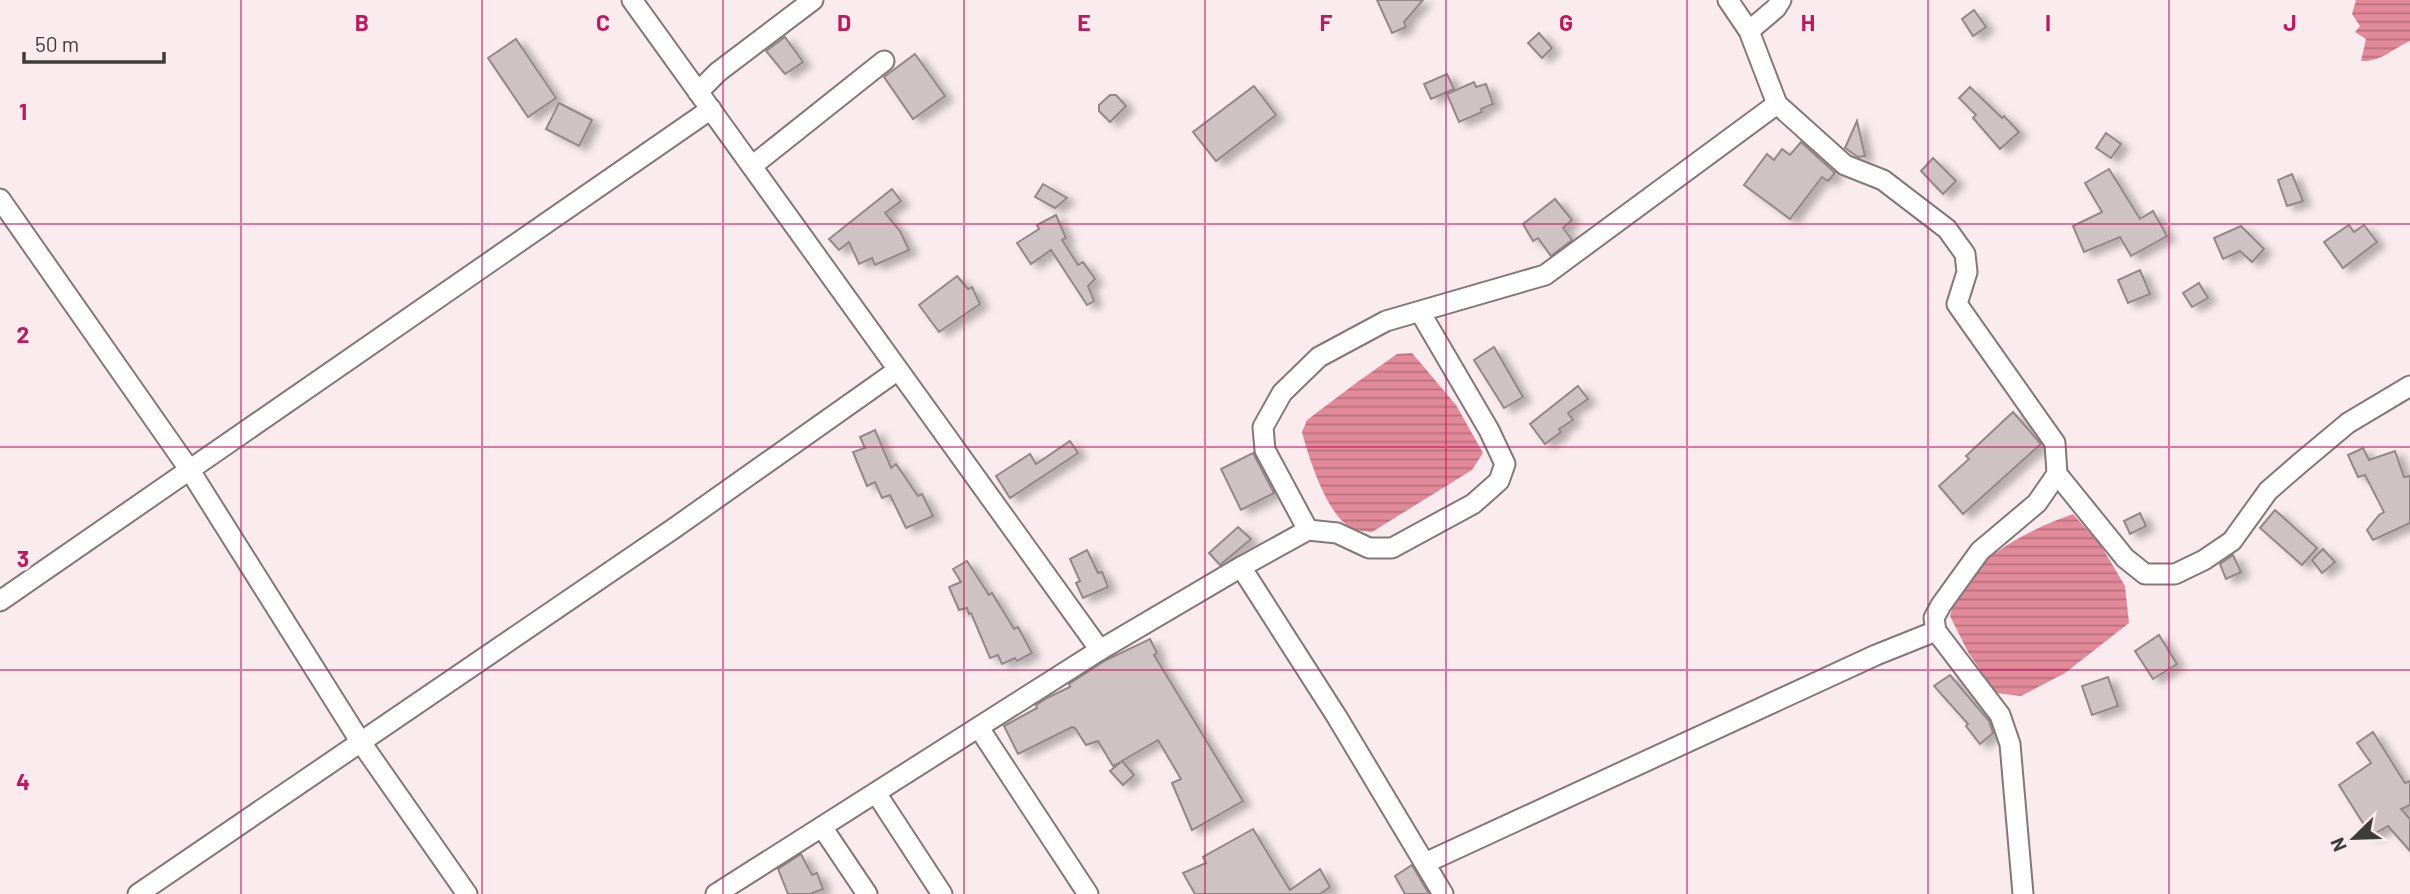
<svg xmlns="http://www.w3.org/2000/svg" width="2410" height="894" font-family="Barlow,sans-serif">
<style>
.water{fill:url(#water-rules)}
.building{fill:#cfc2c4;stroke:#948789;stroke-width:2;filter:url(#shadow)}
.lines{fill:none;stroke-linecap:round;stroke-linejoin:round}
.street-casing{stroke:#837779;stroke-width:23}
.street{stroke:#fff;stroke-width:19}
.grid{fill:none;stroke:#c2185b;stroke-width:2;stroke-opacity:0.55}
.grid-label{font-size:23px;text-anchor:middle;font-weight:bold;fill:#c2185b;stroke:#faecee;stroke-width:7;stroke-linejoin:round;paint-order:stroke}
</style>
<defs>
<pattern id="water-rules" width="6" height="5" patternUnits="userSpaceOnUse" patternTransform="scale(1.75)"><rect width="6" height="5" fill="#e2899a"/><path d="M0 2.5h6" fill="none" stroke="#b9717f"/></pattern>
<filter id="shadow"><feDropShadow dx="8" dy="4.5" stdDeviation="3.5" flood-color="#0004"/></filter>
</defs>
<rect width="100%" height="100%" fill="#faecee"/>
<g class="water">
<path d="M2356,0H2410V41C2392,49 2381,62 2361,61L2366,39L2355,32L2360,26L2352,14Z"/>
<path d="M1412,353L1456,405L1483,453L1472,470L1372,532C1365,531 1355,531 1350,527C1326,513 1309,458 1302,432L1307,420L1356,383L1397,354Z"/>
<path d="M2073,514L2100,544L2125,586L2129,623L2065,673L2021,696L1996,693L1968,652L1950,616C1953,606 1956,593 1962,585C1983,554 2037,526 2073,514Z"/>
</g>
<g class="building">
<path d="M1377,0H1423L1404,22L1406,27L1392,33Z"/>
<path d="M1974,10L1986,27L1973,36L1962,19Z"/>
<path d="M1539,33L1552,48L1542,58L1528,43Z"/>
<path d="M785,37L803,62L785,74L766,51Z"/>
<path d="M516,39L556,98L528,117L488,58Z"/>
<path d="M915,54L945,96L913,119L884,77Z"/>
<path d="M1447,74L1454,89L1431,99L1424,84Z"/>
<path d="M1474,82L1476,87L1486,84L1493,104L1481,109L1482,112L1459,122L1447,94Z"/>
<path d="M1254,86L1276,115L1216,161L1193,132Z"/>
<path d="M1970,87L2002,118L2004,116L2019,132L2000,149L1973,118L1976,115L1959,98Z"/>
<path d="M1110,95H1116L1126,106L1110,122L1099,111V105Z"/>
<path d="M559,103L592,120L579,146L546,129Z"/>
<path d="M1857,121L1865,156L1858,157L1845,148Z"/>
<path d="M2106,133L2121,144L2111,158L2096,148Z"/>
<path d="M1801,142L1835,173L1828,181L1822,177L1790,219L1744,185L1767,154L1774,160L1782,149L1790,155Z"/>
<path d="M1933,158L1956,181L1943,194L1921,171Z"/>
<path d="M2109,169L2140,219L2153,211L2167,236L2131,256L2120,237L2084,252L2073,226L2102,212L2085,183Z"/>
<path d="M2292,174L2303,201L2287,206L2278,180Z"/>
<path d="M1043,184L1067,198L1055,208L1035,197Z"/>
<path d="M892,189L901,201L885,213L900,231L909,250L875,265L872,258L859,264L849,242L839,250L829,239Z"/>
<path d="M1555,199L1572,220L1563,228L1572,240L1551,256L1538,238L1533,241L1523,224Z"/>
<path d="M1056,215L1066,238L1062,240L1078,265L1083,262L1095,279L1088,286L1094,301L1087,305L1051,250L1031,264L1017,243L1039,229L1037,225Z"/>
<path d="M2349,225L2354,232L2364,225L2377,242L2343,268L2324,242Z"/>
<path d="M2241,226L2264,249L2252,262L2240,251L2223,259L2214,238Z"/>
<path d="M2140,270L2150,294L2128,303L2118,280Z"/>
<path d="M957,276L968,289L972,287L980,304L939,332L919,305Z"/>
<path d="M2199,283L2208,298L2192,307L2183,293Z"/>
<path d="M1494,347L1523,397L1504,408L1474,360Z"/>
<path d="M1578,386L1588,399L1568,413L1573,420L1559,429L1561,432L1545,444L1530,424Z"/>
<path d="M2013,412L2041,444L1963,514L1939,486L1969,459L1966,456Z"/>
<path d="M875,430L891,468L896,464L918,496L922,494L933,516L906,528L890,495L882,498L875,482L867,486L853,452L865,448L860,437Z"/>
<path d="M1070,441L1078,453L1010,498L996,476L1030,454L1036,464Z"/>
<path d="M2363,448L2369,460L2395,451L2404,477L2410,476V523L2373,540L2367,530L2379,515L2384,512L2365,475L2358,477L2348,455Z"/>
<path d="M1253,453L1274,493L1241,510L1221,469Z"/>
<path d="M2275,510L2317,548L2302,565L2260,528Z"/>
<path d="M2140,513L2146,526L2130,534L2124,521Z"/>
<path d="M1238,527L1251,539L1220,565L1209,553Z"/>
<path d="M2323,549L2335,562L2322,573L2312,560Z"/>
<path d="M1087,550L1098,573L1102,572L1108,587L1083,598L1076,583L1080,581L1070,559Z"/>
<path d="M2233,555L2241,572L2226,579L2220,564Z"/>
<path d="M967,561L989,595L992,593L1014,629L1018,627L1032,653L1017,661L1015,658L1002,664L998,655L990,658L971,613L969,614L967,608L959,610L949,587L961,582L953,569Z"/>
<path d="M2159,635L2177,664L2153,679L2135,651Z"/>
<path d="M1150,639L1157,653L1154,655L1243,801L1192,830L1172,783L1181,779L1158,740L1122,761L1134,775L1123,785L1110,771L1121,762L1113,766L1098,741L1086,745L1075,728L1072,727L1018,754L1004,726L1037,708L1036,705L1047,698L1070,687L1069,684L1106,660Z"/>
<path d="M1950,675L1989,721L1993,733L1980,744L1966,726L1968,724L1934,686Z"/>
<path d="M2108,677L2118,706L2092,715L2082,686Z"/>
<path d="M2373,732L2405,783L2410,781V805L2401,809L2410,819V851L2388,826L2371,836L2339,785L2371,763L2357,743Z"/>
<path d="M1253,829L1290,890L1320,869L1330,887L1320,894H1195L1183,873L1206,863L1203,857Z"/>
<path d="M801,854L812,875L817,873L823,889L810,894H788L778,869Z"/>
<path d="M1412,865L1429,894H1405L1395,876Z"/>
</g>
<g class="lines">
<defs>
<g id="street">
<path d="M632,0L1100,650L1241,567L1337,717L1443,894"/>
<path d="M1728,0L1749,31L1777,104L1845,165L1883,180L1947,229L1965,254L1967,272L1957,304L2055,443L2057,474L2037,503L1980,551L1941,605L1934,618L1936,631L2000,715L2010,744L2023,894"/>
<path d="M1749,31L1776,8L1781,0"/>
<path d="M698,92L718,72L813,0"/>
<path d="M752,166L884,61"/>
<path d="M0,199L189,469L360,741L467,894"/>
<path d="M2057,474L2125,558L2145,574H2175L2204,560L2232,541L2268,491L2299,464L2348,423L2410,386"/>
<path d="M1308,530L1337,533L1369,548H1392L1473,504L1499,481L1505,464L1489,430L1420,312"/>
<path d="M1241,567L1308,530L1265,450L1263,427L1282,393L1319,357L1386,321L1545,275L1777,104"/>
<path d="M0,601L711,109"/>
<path d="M979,728L1088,894"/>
<path d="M876,793L942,894"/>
<path d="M822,827L867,894"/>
<path d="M1425,863L1876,655L1936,631"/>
<path d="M138,894L673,529L898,370"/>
<path d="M716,894L1100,650"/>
</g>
</defs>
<use href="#street" class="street-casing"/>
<use href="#street" class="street"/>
</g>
<path class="grid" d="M241,0V894M482,0V894M723,0V894M964,0V894M1205,0V894M1446,0V894M1687,0V894M1928,0V894M2169,0V894M0,224H2410M0,447H2410M0,670H2410"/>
<g class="grid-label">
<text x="362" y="31">B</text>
<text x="603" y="31">C</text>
<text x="844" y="31">D</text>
<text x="1084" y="31">E</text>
<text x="1326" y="31">F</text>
<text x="1566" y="31">G</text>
<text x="1808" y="31">H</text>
<text x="2048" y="31">I</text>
<text x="2290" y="31">J</text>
<text x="23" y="120">1</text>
<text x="23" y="343">2</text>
<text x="23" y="567">3</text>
<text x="23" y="790">4</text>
</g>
<g transform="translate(2354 838) rotate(247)" stroke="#faecee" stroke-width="5" paint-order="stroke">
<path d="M0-5L12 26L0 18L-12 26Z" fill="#403b3b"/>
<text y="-10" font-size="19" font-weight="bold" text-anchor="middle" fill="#403b3b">N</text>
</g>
<path d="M24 52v10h140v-10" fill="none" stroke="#403b3b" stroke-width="3.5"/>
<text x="35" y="52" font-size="21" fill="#403b3b" stroke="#faecee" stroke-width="5" paint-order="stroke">50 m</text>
</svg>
